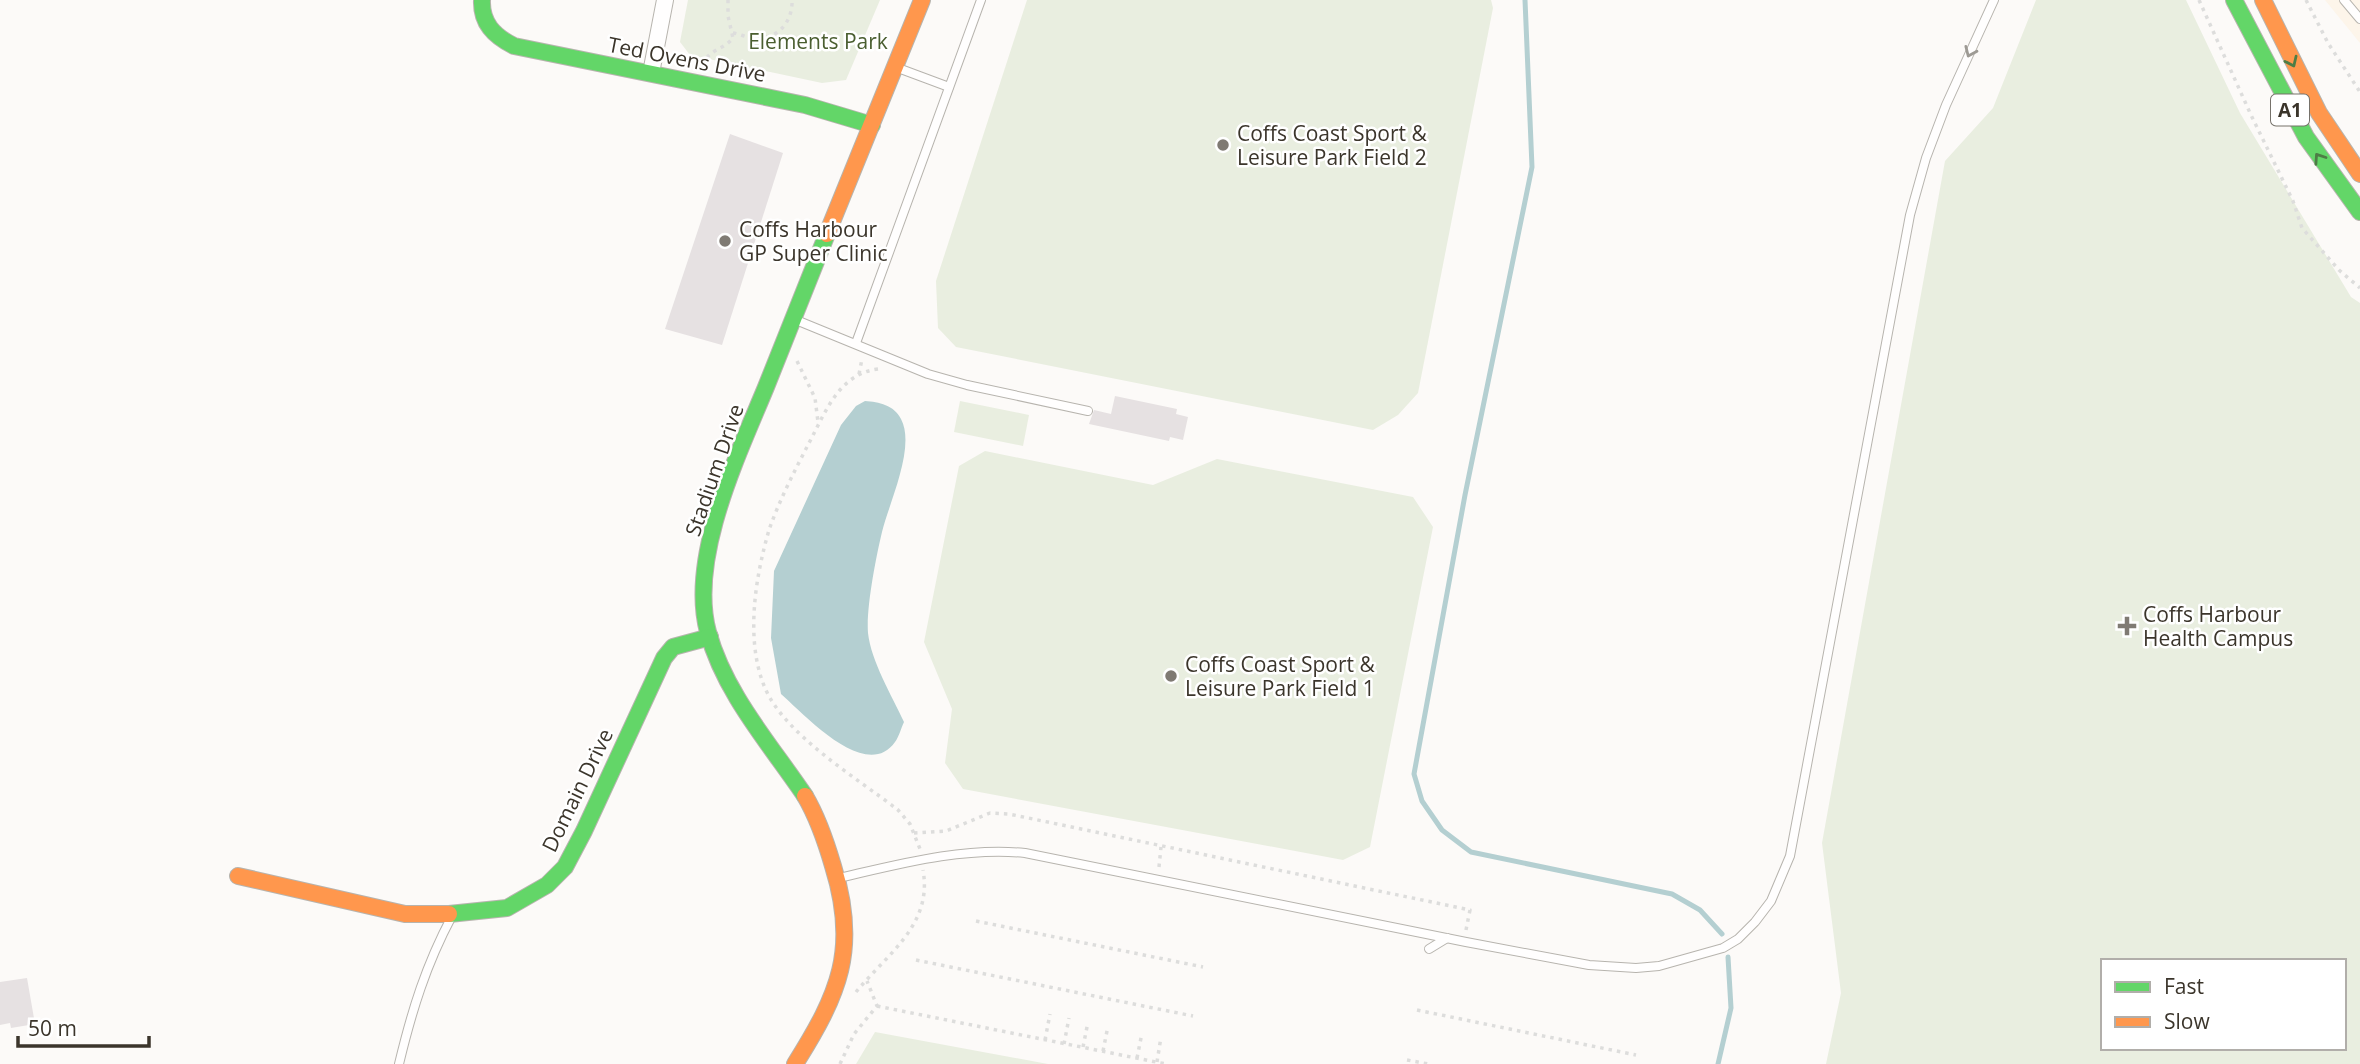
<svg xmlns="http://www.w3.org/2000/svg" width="2360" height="1064" font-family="'Open Sans',sans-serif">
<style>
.built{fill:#fdf5ea}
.green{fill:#e9eee0;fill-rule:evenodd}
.water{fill:#b4cfd1}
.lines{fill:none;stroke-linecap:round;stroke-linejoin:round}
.stream{stroke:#b4cfd1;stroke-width:5}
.building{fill:#e6e1e2}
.lane-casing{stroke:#b7b4ae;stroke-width:10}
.street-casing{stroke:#b7b4ae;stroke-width:18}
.fast-casing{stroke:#b7b4ae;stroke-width:18}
.slow-casing{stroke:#b7b4ae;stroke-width:18}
.path{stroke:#dddddc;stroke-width:3.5;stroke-dasharray:3.5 5;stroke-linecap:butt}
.lane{stroke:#fffefe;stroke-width:8}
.street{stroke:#fffefe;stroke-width:16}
.fast{stroke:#63d668;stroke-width:16}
.slow{stroke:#ff974d;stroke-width:16}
.oneway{stroke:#9d9a94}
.oneway2{stroke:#4d7d46}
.poi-dot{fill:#7f7a73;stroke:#fff;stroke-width:2.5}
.labels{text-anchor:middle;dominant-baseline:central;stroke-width:5;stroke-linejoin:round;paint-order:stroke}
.shield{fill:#fff;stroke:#76726b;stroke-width:2}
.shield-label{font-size:19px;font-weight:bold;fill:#3b352b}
.park-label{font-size:21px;fill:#4a5e30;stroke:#fff}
.street-label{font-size:21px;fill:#3b352b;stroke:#fff}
.poi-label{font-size:21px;fill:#3b352b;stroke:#fff;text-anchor:start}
</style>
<rect width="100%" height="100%" fill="#fcfaf8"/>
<path class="built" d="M2325,0H2360V43Z"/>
<g class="green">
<path d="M688,0H880L846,80L822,83L690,55L680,42Z"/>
<path d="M1027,0H1491L1493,8L1418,393L1398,415L1373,430L956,347L938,328L936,281Z"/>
<path d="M2036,0H2186L2240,113L2351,297L2360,303V1064H1826L1841,993L1822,843L1945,161L1993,108ZM2103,961H2344V1048H2103Z"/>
<path d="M960,401L1029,415L1023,446L954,432Z"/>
<path d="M985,451L1153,485L1217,459L1413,497L1433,527L1370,847L1343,860L963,789L945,763L952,709L924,642L959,466Z"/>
<path d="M875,1032L1048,1064H856Z"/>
</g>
<path class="water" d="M865,401C879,402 894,405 901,419C916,447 889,503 882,532C876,557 866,608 868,633C871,661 892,696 904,722C901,728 899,737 895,742C866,783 804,714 781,694L771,638L774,571L841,425L856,406Z"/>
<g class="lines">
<g class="stream">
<path d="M1525,0L1532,167L1465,495L1414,774L1422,801L1442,830L1471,852L1672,894L1700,910L1722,934"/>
<path d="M1718,1064L1731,1008L1728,957"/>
</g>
</g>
<g class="building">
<path d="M730,134L783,153L722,345L665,329Z"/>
<path d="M1115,396L1177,409L1176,414L1188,417L1183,440L1170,437L1169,441L1089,424L1094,410L1111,414Z"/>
<path d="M27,978L35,1024L11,1028L10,1023L0,1025V982Z"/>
</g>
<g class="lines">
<defs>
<g id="lane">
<path d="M2344,0L2360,19"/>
<path d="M898,68L949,87"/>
<path d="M796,320L928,374L967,385L1088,411"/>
<path d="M856,343L981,0"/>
<path d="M839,878C900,864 962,847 1025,853L1466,942L1589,965L1636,968L1659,966L1723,948L1738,939L1755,922L1771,901L1790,856L1910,215L1926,158L1946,105L1994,0"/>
<path d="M1429,949L1447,938"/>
<path d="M399,1064C412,1010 426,965 452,916"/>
</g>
<path id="street" d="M651,73L665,0"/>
<g id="fast">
<path d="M482,0C481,23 494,36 514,46L805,105L872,125"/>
<path d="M2234,0L2306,137L2360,212"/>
<path d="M805,796C770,744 725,694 708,632C688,558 738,455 766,387C786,336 807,285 827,234"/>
<path d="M449,914L507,908L547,885L565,867L584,831L664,658L673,647L710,637"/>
</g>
<g id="slow">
<path d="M2263,0L2319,113L2360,174"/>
<path d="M827,234L922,0"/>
<path d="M238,876L405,914H449"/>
<path d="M795,1064C839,994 859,949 833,866C826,842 818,818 805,796"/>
</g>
</defs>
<use href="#lane" class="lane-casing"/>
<use href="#street" class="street-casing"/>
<use href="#fast" class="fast-casing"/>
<use href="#slow" class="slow-casing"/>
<g class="path">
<path d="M2199,0L2251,115L2293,201L2302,228L2339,270L2360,288"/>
<path d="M2306,0L2328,43L2360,92"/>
<path d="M733,33C740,34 747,38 755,38C777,40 793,22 792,0"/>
<path d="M703,65C708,49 724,50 733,38L728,16V0"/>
<path d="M797,361L815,398L818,422"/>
<path d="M878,369C839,374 826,411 809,443C795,470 779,501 769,530C755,578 745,641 765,688C785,735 857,778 898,810L910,824L920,849"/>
<path d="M859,374L862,359"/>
<path d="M914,833L946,831L990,813L1009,814L1470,910L1466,930"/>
<path d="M1159,867L1161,847"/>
<path d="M976,921L1203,967"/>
<path d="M916,960L1193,1016"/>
<path d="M856,992C887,954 933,925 923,870"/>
<path d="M877,1006L1166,1064"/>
<path d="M1417,1010L1636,1055"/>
<path d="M1045,1040L1050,1014"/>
<path d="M1064,1044L1069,1018"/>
<path d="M1083,1047L1088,1022"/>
<path d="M1103,1051L1108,1026"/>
<path d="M1137,1058L1142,1033"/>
<path d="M1407,1060L1428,1064"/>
<path d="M1157,1062L1161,1037"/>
<path d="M840,1064L854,1034L877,1006L867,981"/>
</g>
<use href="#lane" class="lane"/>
<use href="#street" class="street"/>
<use href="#fast" class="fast"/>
<use href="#slow" class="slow"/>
</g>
<defs><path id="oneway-chevron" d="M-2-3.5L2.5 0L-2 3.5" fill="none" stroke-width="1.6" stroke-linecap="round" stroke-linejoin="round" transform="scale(1.75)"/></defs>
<use class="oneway" href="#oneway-chevron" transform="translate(1970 52) rotate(114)"/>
<g class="oneway2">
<use href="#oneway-chevron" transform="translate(2292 62) rotate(65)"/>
<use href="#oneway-chevron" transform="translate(2319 158) rotate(-124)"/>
</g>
<g class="poi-dot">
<circle cx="1223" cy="145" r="7"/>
<circle cx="725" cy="241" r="7"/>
<path d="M2123.5 615.5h7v7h7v7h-7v7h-7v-7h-7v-7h7z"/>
<circle cx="1171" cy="676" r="7"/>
</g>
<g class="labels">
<rect class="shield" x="2271" y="94.5" width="38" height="31" rx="5"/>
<g class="shield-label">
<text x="2290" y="110">A1</text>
</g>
<g class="park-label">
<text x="818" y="41">Elements Park</text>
</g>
<g class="street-label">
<text transform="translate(687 59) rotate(11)">Ted Ovens Drive</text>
<text transform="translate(714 470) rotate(-71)">Stadium Drive</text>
<text transform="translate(577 790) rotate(-64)">Domain Drive</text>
</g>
<g class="poi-label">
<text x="1237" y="133">Coffs Coast Sport &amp;<tspan x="1237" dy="24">Leisure Park Field 2</tspan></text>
<text x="739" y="229">Coffs Harbour<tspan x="739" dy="24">GP Super Clinic</tspan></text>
<text x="2143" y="614">Coffs Harbour<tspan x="2143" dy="24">Health Campus</tspan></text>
<text x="1185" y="664">Coffs Coast Sport &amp;<tspan x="1185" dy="24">Leisure Park Field 1</tspan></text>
</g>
</g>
<rect x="2101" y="959" width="245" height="91" fill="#ffffff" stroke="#b1aeaa" stroke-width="2"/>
<rect x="2115" y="982" width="35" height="10" fill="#63d668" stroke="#b1aeaa" stroke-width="2"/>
<text x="2164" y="994" font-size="21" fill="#3b352b">Fast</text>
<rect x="2115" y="1017" width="35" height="10" fill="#ff974d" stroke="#b1aeaa" stroke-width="2"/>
<text x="2164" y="1029" font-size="21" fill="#3b352b">Slow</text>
<path d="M18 1036v10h131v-10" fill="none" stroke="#3b352b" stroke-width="3.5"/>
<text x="28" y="1036" font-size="21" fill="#3b352b" stroke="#ffffff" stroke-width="5" paint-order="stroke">50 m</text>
</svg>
